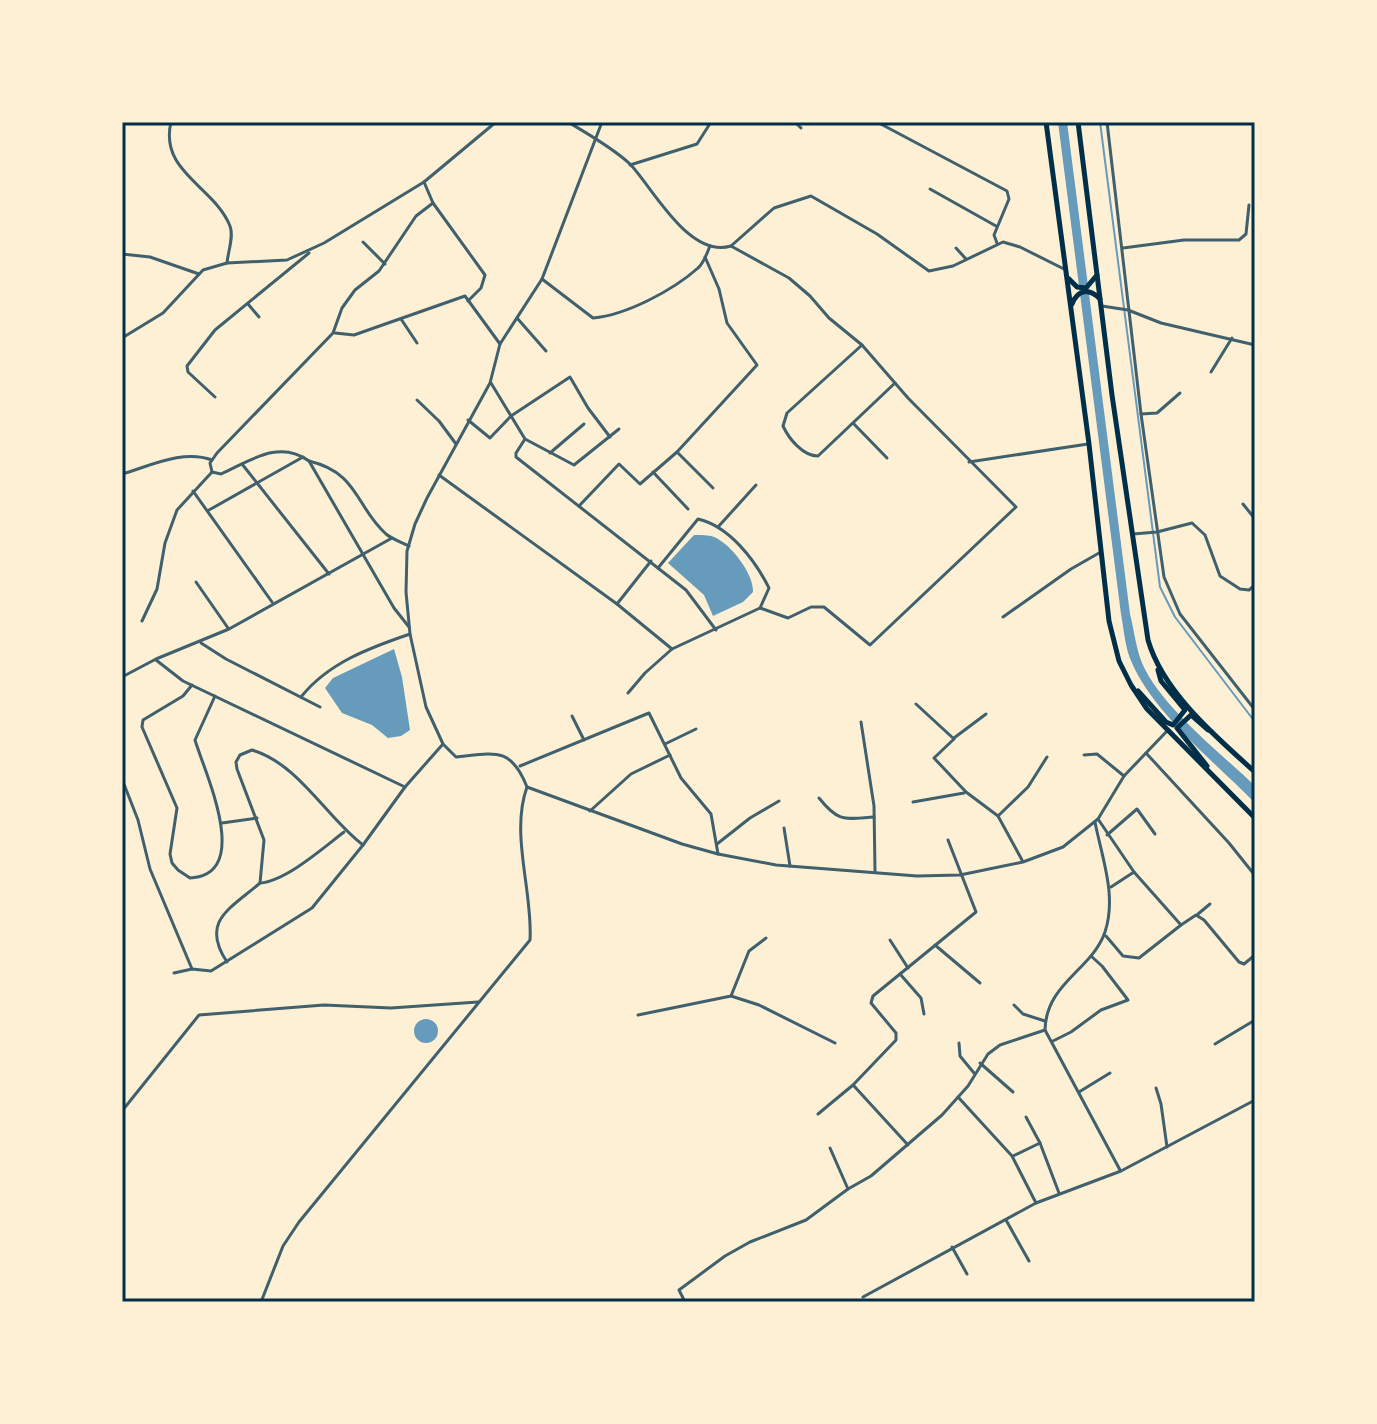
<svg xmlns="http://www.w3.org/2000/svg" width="1377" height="1424" font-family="'Noto Sans',sans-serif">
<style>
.water{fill:#669bbc}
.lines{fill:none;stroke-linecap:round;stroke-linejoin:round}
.stream{stroke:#669bbc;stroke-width:2}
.minor{stroke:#3f606c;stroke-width:3}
.primary{stroke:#003049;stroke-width:5}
.neatline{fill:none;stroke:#003049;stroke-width:3}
</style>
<rect width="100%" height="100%" fill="#fdf0d5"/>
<g class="water">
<path d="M1058,122H1067L1130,614C1134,630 1136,648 1142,663C1161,707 1220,752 1255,786V803C1216,763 1154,714 1132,663C1125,649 1124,630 1121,614Z"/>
<path d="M694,535C700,535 709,535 714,537C731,544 754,574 753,592L743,602L713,616L704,595L668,563Z"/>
<path d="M394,649L402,677L410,730L401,736L388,738L372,725L342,713L325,688L333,678Z"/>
<circle cx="426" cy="1031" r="12"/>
</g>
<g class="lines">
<path class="stream" d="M1100,122L1160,587L1175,617L1255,722"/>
<g class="minor">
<path d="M171,122C159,172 214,186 230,226C234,237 228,251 227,263"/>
<path d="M568,122C588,134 613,148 630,164C653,188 689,259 731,246L774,208L811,196L877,234L929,271L953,266L1003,242L1020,247L1066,270"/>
<path d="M795,122L801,128"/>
<path d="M877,122L1007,191L1009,199L994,235L997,243"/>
<path d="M1107,122L1141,414L1164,577L1180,614L1255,710"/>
<path d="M630,165L697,144L711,122"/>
<path d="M424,182L433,203L485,275L481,288L468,301"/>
<path d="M930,189L996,226"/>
<path d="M363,242L385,264"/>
<path d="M731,246L789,278L810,296L829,318L862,345L908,398L1016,507L870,645L824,607H811L788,618L760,608"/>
<path d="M956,248L966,259"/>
<path d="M1123,248L1184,240H1239L1246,234L1249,205"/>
<path d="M122,254L150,257L199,274"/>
<path d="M542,279L593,318C626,315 672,291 698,268C704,263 707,253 710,246"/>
<path d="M248,304L259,317"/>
<path d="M1102,306L1128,310L1161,323L1255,345"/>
<path d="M517,318L546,351"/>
<path d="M401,319L417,343"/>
<path d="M335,333L354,335L465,296L500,344"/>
<path d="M122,338L163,313L203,270L227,263L287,260L324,243L424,182L496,122"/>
<path d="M862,345L787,413L783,426C789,439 803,456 818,456L895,383"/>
<path d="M1211,372L1232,338"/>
<path d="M491,383L525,439L516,453V457L686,590L716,630"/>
<path d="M215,397L188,372L187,366L215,330L309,253"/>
<path d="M417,400L439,421L456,444"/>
<path d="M1141,414L1157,413L1180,393"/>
<path d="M468,420L490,438L511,416L570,377L588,408L610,437"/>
<path d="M853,423L887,458"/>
<path d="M525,439L574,465L619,429"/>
<path d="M677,452L713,488"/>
<path d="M550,453L584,424"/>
<path d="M309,461C359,473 355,506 386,534C392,539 401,542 409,546"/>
<path d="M969,462L1088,444"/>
<path d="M242,464L329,574"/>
<path d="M212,472L210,463L217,453L333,333L342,308L355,290L379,271L416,216L433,203"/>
<path d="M212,472L221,474C250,461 279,439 309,461L394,608L409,627"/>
<path d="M653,472L688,509"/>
<path d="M122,474C150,466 183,449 212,460"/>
<path d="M439,475L617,604L672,649"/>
<path d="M193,491L272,602"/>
<path d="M1243,504L1255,519"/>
<path d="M579,506L619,464L640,484L677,452L757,365L727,323L719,289L705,257"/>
<path d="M209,510L303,457"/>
<path d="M718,527L756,485"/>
<path d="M1133,534L1157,532L1192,523L1205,535L1220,576L1240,589L1249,590L1255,585"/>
<path d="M196,582L228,628"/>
<path d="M617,604L651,561"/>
<path d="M1003,617L1071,569L1099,553"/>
<path d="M142,621L157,589L165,543L177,510L212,472"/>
<path d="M201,643L226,659L320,707"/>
<path d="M156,660L183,681L405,787"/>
<path d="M122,677L156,659L229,629L392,538"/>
<path d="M192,685L183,696L143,720L142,727L177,808L170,854L172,863L178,870L190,878C254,875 204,771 195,740L215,696"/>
<path d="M628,693L645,673L672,649L760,608L769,588C755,560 729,526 698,519L658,568"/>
<path d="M301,697C328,663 369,648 410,634"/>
<path d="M916,704L954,739L934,758L966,792L998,816L1022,860"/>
<path d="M572,716L584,740"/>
<path d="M861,722L874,806L875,871"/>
<path d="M954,738L986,714"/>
<path d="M665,744L696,729"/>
<path d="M1146,753L1229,843L1253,873L1255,872"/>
<path d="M1084,755L1097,754L1124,776"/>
<path d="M520,766L649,713L681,778L711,814L718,854"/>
<path d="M122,779L138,820L150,869L192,969"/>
<path d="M527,787L682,844L718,854L776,865L917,876L960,875L1023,862L1063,847L1098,819L1124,776L1167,731"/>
<path d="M819,798C839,823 845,819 874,817"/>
<path d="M913,802L964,793"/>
<path d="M590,811L631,774L670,755"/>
<path d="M998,816L1028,787L1047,757"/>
<path d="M1098,819L1134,872L1181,925L1196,915L1204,920L1239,962L1244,964L1255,955"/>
<path d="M1095,822C1102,858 1117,896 1105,932C1092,970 1046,983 1045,1030L1120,1170"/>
<path d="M222,823L257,818"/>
<path d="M784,828L790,866"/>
<path d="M1107,835L1137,809L1155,834"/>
<path d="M717,844L750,818L779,801"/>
<path d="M260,883C286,881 323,848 344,832"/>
<path d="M1111,887L1134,872"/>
<path d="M1198,914L1210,904"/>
<path d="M1106,936L1123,956L1139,958L1181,925"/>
<path d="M890,940L908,968"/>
<path d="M935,945L980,983"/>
<path d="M227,962C200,921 230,909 260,883L264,840L237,769L236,762L240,755L252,750C299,764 326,817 363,845"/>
<path d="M174,973L192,969L211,971L312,908L363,845L405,787L443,744"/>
<path d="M900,974L921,998L924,1014"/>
<path d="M731,996L759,1005L835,1043"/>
<path d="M1014,1005L1023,1014L1045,1021"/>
<path d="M638,1015L731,996L749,951L766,938"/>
<path d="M1053,1041L1071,1032L1101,1010L1128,1000L1102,966L1091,956"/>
<path d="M959,1043L960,1056L974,1073"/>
<path d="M1215,1044L1255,1020"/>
<path d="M980,1063L1013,1092"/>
<path d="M854,1086L908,1145"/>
<path d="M1156,1088L1161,1104L1167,1147"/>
<path d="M1079,1092L1110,1073"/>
<path d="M958,1097L1012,1156L1036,1203"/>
<path d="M122,1111L199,1015L324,1005L391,1008L478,1002"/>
<path d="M818,1114L853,1085L896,1040V1033L871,1003L873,996L976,912L948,840"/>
<path d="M1026,1117L1040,1143"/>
<path d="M830,1148L848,1189"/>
<path d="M1013,1156L1040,1143L1059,1193"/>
<path d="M1006,1220L1029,1261"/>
<path d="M952,1247L967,1274"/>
<path d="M863,1297L1036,1203L1121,1171L1255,1100"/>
<path d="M261,1302L283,1246L299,1222L530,940C533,892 510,834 527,787C511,746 494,753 456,757L443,744L426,707L410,634L406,592L407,551L415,524L427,498L490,383L500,344L542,279L602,122"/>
<path d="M685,1302L679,1290L725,1256L750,1242L806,1220L848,1189L871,1176L942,1115L968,1086L988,1054L1000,1045L1045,1030"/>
</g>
<g class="primary">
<path d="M1046,122L1089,444L1109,621L1119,661L1131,685L1147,709L1255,818"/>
<path d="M1078,122L1112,395L1148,640C1163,692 1216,737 1255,772"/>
<path d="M1069,279L1077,287L1086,288L1097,275"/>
<path d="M1072,304C1078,289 1089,288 1100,299"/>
<path d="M1138,691L1166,722L1173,725L1185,710L1161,681L1158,670"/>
<path d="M1207,766L1177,728L1191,715L1208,730"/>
</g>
</g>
<rect width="1377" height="1424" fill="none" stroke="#fdf0d5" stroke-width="248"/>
<rect x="124" y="124" width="1129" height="1176" class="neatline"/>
</svg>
